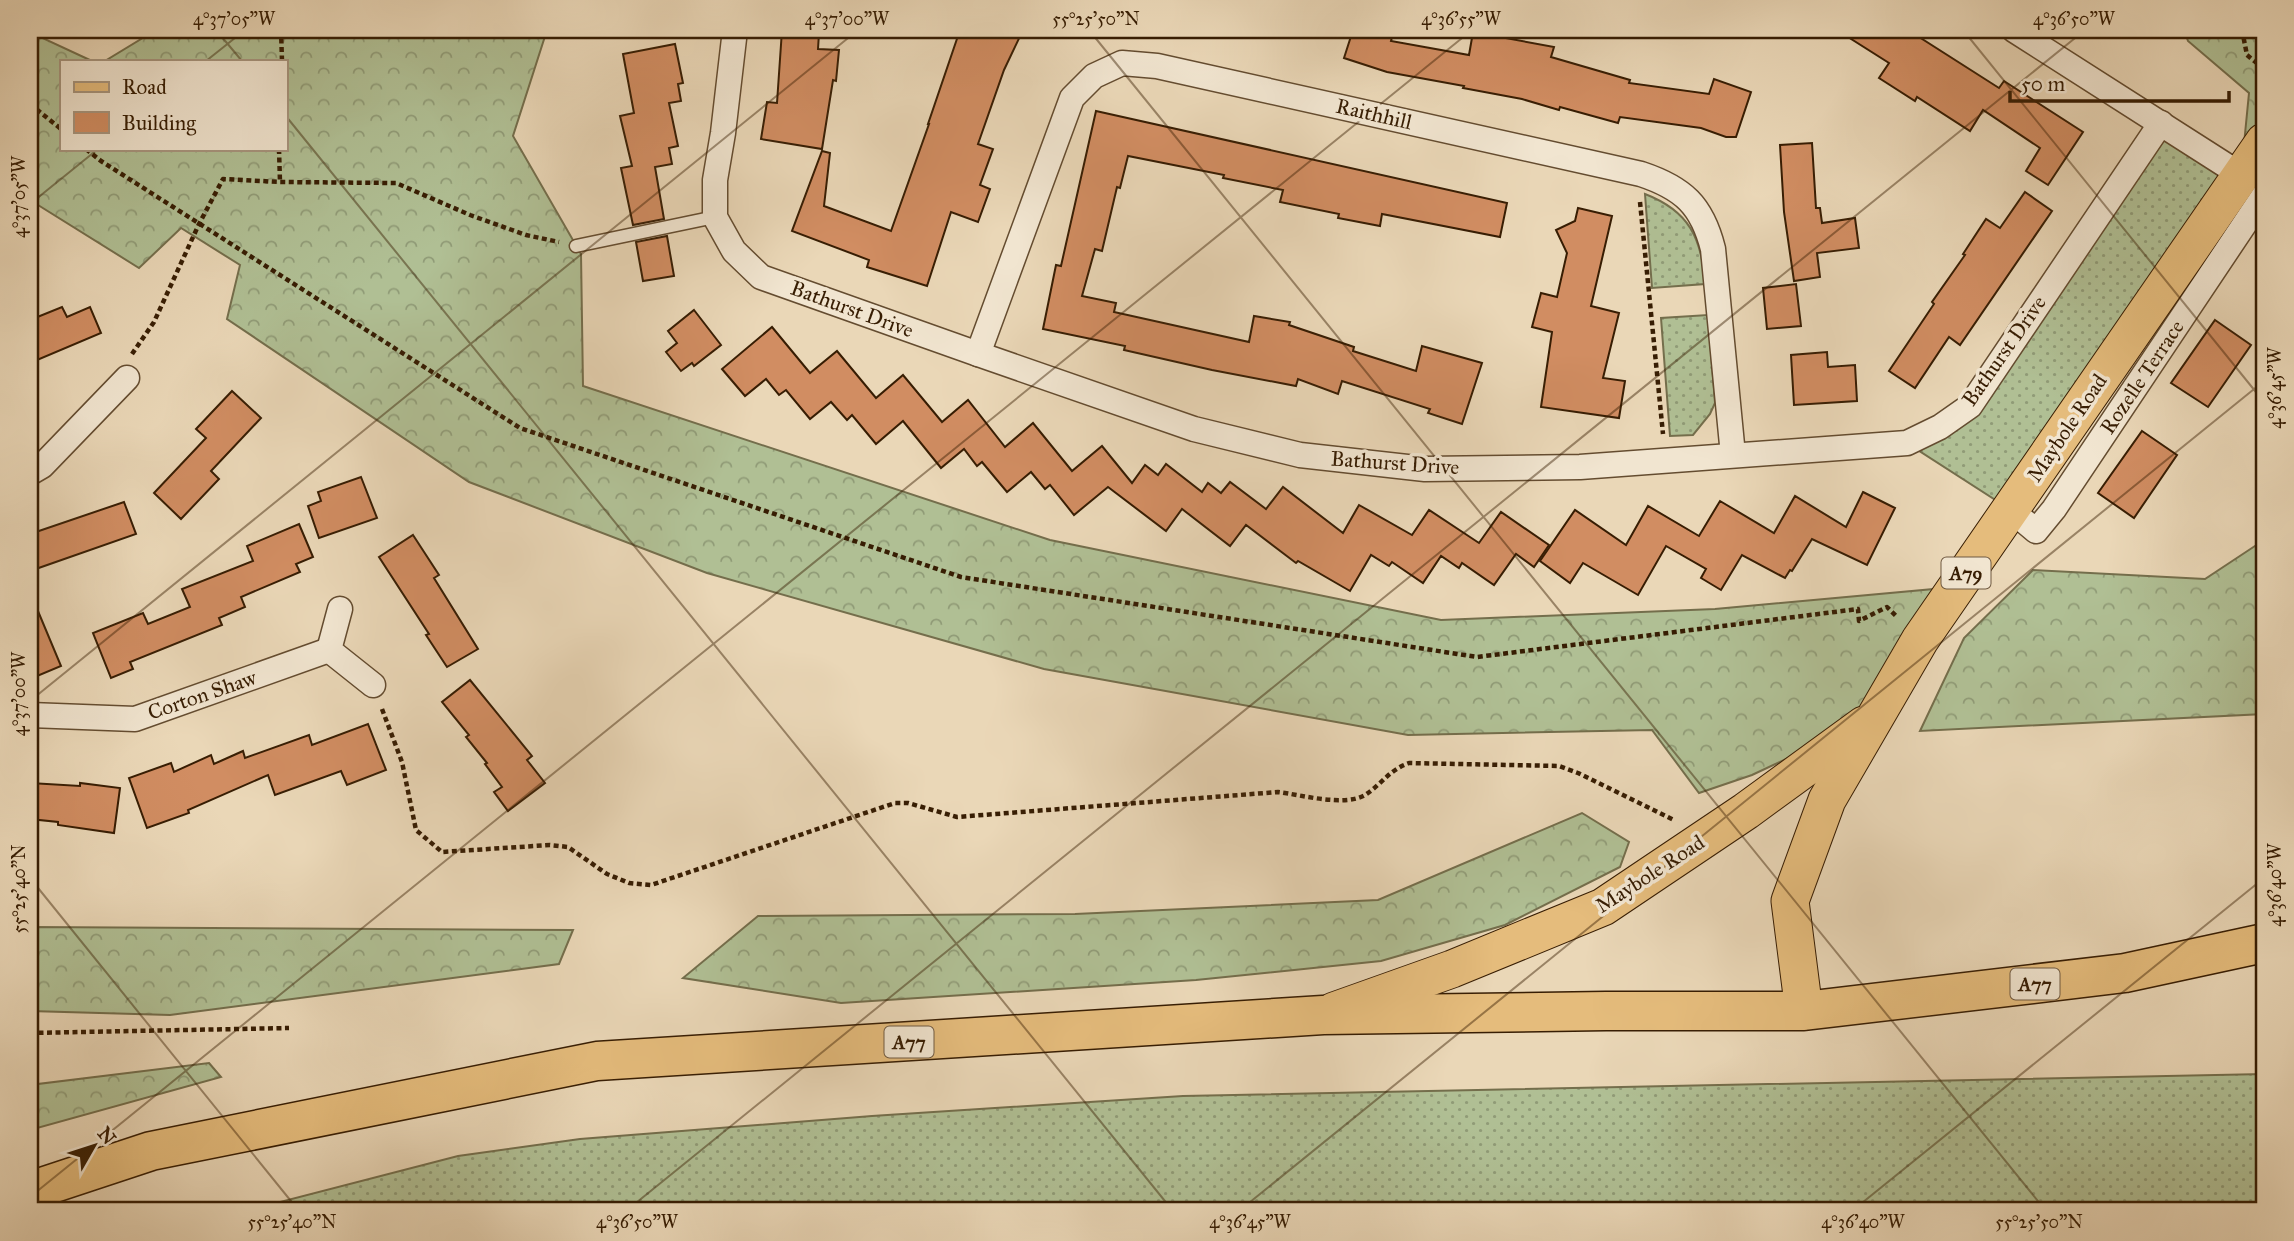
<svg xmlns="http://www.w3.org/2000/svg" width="2294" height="1241" font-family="'IM FELL Great Primer',serif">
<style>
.grass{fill:url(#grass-dots);stroke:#746e4c;stroke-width:2}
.forest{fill:url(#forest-crowns);stroke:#746e4c;stroke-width:2}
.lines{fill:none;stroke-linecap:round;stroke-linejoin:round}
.stream{stroke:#717b6d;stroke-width:9}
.building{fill:#d18d62;stroke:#371d03;stroke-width:2}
.service-casing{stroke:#644c30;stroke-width:15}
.minor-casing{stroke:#644c30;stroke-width:27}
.primary-casing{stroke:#371d03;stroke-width:39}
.trunk-casing{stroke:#371d03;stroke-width:41}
.path{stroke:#371d03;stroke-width:4.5;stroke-dasharray:5 3.5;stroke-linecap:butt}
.service{stroke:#f1e5d0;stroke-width:12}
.minor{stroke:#f1e5d0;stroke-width:24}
.primary{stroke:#e5bc7c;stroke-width:37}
.trunk{stroke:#e5bc7c;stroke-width:38}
.ticks{fill:none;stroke:#371d03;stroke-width:2;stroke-opacity:0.45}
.labels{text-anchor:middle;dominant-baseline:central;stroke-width:7;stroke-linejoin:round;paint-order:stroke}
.shield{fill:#f1e5d0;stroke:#6f5940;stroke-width:2}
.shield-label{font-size:19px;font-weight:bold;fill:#371d03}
.street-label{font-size:21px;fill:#371d03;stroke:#f1e5d0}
.neatline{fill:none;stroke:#371d03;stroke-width:2.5}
.ticks-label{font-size:18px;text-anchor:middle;fill:#371d03}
</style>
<defs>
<pattern id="grass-dots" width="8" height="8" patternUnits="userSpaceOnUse" patternTransform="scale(1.75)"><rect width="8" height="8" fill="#b0bf94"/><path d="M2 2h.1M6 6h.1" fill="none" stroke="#909b77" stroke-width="1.8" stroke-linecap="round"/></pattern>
<pattern id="forest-crowns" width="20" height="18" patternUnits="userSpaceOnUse" patternTransform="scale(1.75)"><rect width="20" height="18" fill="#b0bf94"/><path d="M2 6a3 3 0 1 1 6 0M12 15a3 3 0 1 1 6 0" fill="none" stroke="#909b77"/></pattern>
</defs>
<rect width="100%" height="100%" fill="#ead7b7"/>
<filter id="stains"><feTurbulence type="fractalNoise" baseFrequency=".00286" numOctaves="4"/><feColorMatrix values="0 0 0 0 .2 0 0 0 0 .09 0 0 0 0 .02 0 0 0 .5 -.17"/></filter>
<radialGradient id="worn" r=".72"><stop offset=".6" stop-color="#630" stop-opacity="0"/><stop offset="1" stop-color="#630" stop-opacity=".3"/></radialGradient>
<g class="grass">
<path d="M2161,123L2241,175L2011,510L1907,443L1940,427Z"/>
<path d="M1645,194C1689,211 1702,238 1705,284L1652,288Z"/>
<path d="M1708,315L1715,403L1710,414L1693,435L1670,436L1661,318Z"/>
<path d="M2264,1074V1211H245L458,1156L580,1139L872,1116L1183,1096Z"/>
</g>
<g class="forest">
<path d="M30,30L38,36L92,61H61V149H285V61H105L156,30H547L513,136L581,254L583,386L1050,540L1441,620L1715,609L1956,587L1875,717L1752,775L1699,793L1652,730L1408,735L1044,669L707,573L469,482L227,319L240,265L181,228L139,268L30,200Z"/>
<path d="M2184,30H2264V142L2241,175L2249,93L2188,41Z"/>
<path d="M2264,540V714L1920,731L1964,638L2033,570L2205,579Z"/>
<path d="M1582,813L1629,842L1620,867L1505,925L1381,961L1196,980L841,1003L683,978L758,916L1075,914L1378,900Z"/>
<path d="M30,927L573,930L559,964L170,1015L30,1011Z"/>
<path d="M209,1063L221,1077L30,1130V1085Z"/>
</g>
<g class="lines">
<path class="stream" d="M2264,30V31"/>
</g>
<g class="building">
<path d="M782,30L819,33L818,49L839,50L836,81L833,80L822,149L761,139L767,102L777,103Z"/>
<path d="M960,30H1023L1004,70L978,144L993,149L980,185L990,189L978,222L951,212L927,286L867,267L869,260L792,231L822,151L830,153L824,206L891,231L929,124H928Z"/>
<path d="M1353,30H1394L1391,41L1469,55L1473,32L1554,47L1551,57L1630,80L1629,83L1709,94L1714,79L1751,92L1736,137H1726L1701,128L1620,117L1618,123L1560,107L1559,110L1522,99L1463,88L1464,86L1387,72L1344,58Z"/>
<path d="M1837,30H1908L1999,88L2004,81L2083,132L2048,185L2026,171L2040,148L1983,110L1970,131L1917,97L1915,101L1879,78L1889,63Z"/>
<path d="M675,44L683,83L678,84L681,101L669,103L678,146L669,148L672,164L655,167L664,219L633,225L621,168L632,166L620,116L634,113L623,54Z"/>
<path d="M1096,111L1507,203L1500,237L1382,214L1380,226L1338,218L1339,214L1280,202L1283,190L1223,178L1224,175L1128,156L1120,188L1117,187L1102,251L1095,249L1082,296L1116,303L1114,312L1249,342L1254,316L1290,322L1289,325L1354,347L1353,351L1416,371L1422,346L1482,363L1462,424L1428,413L1430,409L1342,381L1338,394L1298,379L1296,386L1212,370L1124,350L1125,346L1043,329L1056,265L1061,266Z"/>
<path d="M1812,143L1816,208H1820L1822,223L1855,218L1859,248L1817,253L1820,277L1794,281L1784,212L1780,145Z"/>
<path d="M2025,192L2052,211L1960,345L1949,337L1915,388L1889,371L1934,304L1932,302L1965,255L1963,254L1986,219L2000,228Z"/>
<path d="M1578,208L1612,216L1591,306L1619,313L1603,378L1625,381L1619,418L1541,407L1552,332L1532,327L1541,293L1557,297L1567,253L1556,230L1575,221Z"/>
<path d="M667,236L674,276L643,281L636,242Z"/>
<path d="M1796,284L1801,326L1767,329L1763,288Z"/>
<path d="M62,307L67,317L90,307L101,333L30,363V320Z"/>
<path d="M694,310L721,345L694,366L692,363L681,371L666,352L677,343L668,331Z"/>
<path d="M2215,320L2251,345L2208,407L2171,383Z"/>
<path d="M772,327L810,373L837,351L876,398L903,375L942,422L968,400L1005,447L1033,423L1072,471L1102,446L1132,483L1145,465L1158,475L1166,464L1202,492L1208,483L1221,493L1230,482L1266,509L1283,487L1343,533L1359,505L1412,535L1429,510L1479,543L1501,512L1549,545L1534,567L1516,554L1494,585L1462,563L1459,568L1441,556L1423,583L1392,562L1389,566L1371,555L1350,591L1298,561L1296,563L1246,525L1230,546L1182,509L1166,531L1108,487L1074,515L1050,485L1045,489L1031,472L1007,492L982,462L977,466L964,449L941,468L903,421L876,444L852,415L847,420L831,402L810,419L786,390L779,395L766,379L745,396L722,369Z"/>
<path d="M1827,352L1828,367L1855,365L1857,401L1794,405L1791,355Z"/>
<path d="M232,391L261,418L211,471L219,479L181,519L154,493L206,438L196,429Z"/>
<path d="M2142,431L2177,455L2134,518L2098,493Z"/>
<path d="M361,477L377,518L319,538L308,506L321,501L318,492Z"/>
<path d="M1863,492L1895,508L1867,565L1812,539L1792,571L1790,570L1785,578L1742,555L1721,590L1701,578L1706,569L1666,546L1638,595L1583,563L1570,583L1540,561L1575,510L1626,545L1648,506L1699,536L1720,501L1774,533L1795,496L1846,527Z"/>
<path d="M124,502L136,534L30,571V534Z"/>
<path d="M299,524L313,557L296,564L300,572L241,597L245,607L219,618L222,625L130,662L133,669L111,678L93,633L143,613L148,624L190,607L182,589L253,561L247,546Z"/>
<path d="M413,535L439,575L434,578L478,649L447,667L426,635L429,634L379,557Z"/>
<path d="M30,592L61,666L30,679Z"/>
<path d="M470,680L532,756L527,760L545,783L508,811L494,792L502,787L485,764L487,763L466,737L469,735L442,702Z"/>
<path d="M368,724L386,770L347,785L341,771L275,795L268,775L188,810L189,813L147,828L129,778L171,763L174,772L211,755L214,764L243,751L245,758L309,735L312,745Z"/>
<path d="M30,783L80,786V783L120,788L114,833L58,825V822L30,819Z"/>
</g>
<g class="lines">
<defs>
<path id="service" d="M576,246L715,217"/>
<g id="minor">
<path d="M735,30L723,133L715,180V217L734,251L761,277L978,354L1194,429L1300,455L1425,469L1580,467L1907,443L1940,427L1970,406L2161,123"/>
<path d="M2014,30L2241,175"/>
<path d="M978,354L1072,98L1094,76L1122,63L1157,66L1641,174C1683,188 1702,205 1713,249L1733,455"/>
<path d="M30,473L42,466L127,378"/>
<path d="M2011,510L2036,531L2054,509L2264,195"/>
<path d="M340,609L329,650L373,685"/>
<path d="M30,715L135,719L329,650"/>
</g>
<g id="primary">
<path d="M1334,1011L1452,969L1603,907L1746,811L1864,725"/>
<path d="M1804,1011L1790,901L1827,800L1920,640L2264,142"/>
</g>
<path id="trunk" d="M30,1191L151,1151L597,1061L1323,1015L1606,1011H1804L2125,973L2264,943"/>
</defs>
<use href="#service" class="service-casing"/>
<use href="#minor" class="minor-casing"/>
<use href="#primary" class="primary-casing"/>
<use href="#trunk" class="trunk-casing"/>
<g class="path">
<path d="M281,30L282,61"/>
<path d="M2242,30L2247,55L2264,69"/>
<path d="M30,104L61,129"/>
<path d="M86,149L101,161L520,428L961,577L1477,657L1858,609L1859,621L1887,607L1897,617"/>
<path d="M279,149L280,182"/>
<path d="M1640,202L1663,434"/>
<path d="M132,354L154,322L199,224L223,179L280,182L396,183L470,215L526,235L559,242"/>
<path d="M382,709L402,762L416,830L442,852L550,845L568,847L607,874L629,883L651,885L895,803H908L957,817L1278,792C1302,795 1344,807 1365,795C1382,784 1389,770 1409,763L1559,766L1578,773L1674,820"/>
<path d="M30,1033L289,1028"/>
</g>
<use href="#service" class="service"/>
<use href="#minor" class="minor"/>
<use href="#primary" class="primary"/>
<use href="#trunk" class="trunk"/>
</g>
<path class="ticks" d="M216,30L242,61M1089,30L2046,1211M1963,30L2264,402M206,61L245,30M285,115L1173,1211M30,204L98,149M30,701L858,30M30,878L299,1211M30,1197L1472,30M626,1211L2085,30M1239,1211L2264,381M1852,1211L2264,878"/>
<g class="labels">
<g class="shield">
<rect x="1941.5" y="557.5" width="49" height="31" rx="5"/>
<rect x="2010.5" y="968.5" width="49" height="31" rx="5"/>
<rect x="884.5" y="1026.5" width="49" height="31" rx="5"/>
</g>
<g class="shield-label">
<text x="1966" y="573">A79</text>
<text x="2035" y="984">A77</text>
<text x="909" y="1042">A77</text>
</g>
<g class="street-label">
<text transform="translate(1374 114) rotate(13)">Raithhill</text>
<text transform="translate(852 309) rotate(20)">Bathurst Drive</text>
<text transform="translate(2004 351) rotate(-55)">Bathurst Drive</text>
<text transform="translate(2142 377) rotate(-56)">Rozelle Terrace</text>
<text transform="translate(2067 428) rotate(-56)">Maybole Road</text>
<text transform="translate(1395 463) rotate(4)">Bathurst Drive</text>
<text transform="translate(202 695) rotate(-19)">Corton Shaw</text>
<text transform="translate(1650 874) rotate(-33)">Maybole Road</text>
</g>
</g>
<rect width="2294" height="1241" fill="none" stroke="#ead7b7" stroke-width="77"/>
<rect x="60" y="60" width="228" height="91" fill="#f1e5d0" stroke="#a7957e" stroke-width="2"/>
<rect x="74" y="82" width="35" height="10" fill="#e5bc7c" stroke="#a7957e" stroke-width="2"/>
<text x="122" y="94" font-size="21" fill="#371d03">Road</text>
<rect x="74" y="112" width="35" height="21" fill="#d18d62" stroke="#a7957e" stroke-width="2"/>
<text x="122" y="130" font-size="21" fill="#371d03">Building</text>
<g transform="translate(94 1146) rotate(51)" stroke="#f1e5d0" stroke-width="5" paint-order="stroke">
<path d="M0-5L12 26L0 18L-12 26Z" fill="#371d03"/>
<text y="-10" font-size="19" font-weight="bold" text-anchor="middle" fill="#371d03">N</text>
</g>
<path d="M2010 91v10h219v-10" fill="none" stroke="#371d03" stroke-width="3.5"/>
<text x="2021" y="91" font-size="21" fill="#371d03" stroke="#f1e5d0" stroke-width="5" paint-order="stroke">50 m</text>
<rect x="38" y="38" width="2218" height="1164" class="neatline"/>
<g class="ticks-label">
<text x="234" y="25">4°37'05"W</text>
<text x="847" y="25">4°37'00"W</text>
<text x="1096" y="25">55°25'50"N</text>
<text x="1461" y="25">4°36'55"W</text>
<text x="2074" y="25">4°36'50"W</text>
<text transform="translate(19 197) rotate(-90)" y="6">4°37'05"W</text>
<text transform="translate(2275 388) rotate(-90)" y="6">4°36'45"W</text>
<text transform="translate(19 694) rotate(-90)" y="6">4°37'00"W</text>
<text transform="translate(2275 885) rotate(-90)" y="6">4°36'40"W</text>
<text transform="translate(19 889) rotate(-90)" y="6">55°25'40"N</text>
<text x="292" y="1228">55°25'40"N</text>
<text x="637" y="1228">4°36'50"W</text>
<text x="1250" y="1228">4°36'45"W</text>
<text x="1863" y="1228">4°36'40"W</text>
<text x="2039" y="1228">55°25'50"N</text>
</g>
<rect width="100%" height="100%" filter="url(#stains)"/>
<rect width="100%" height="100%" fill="url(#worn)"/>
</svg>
